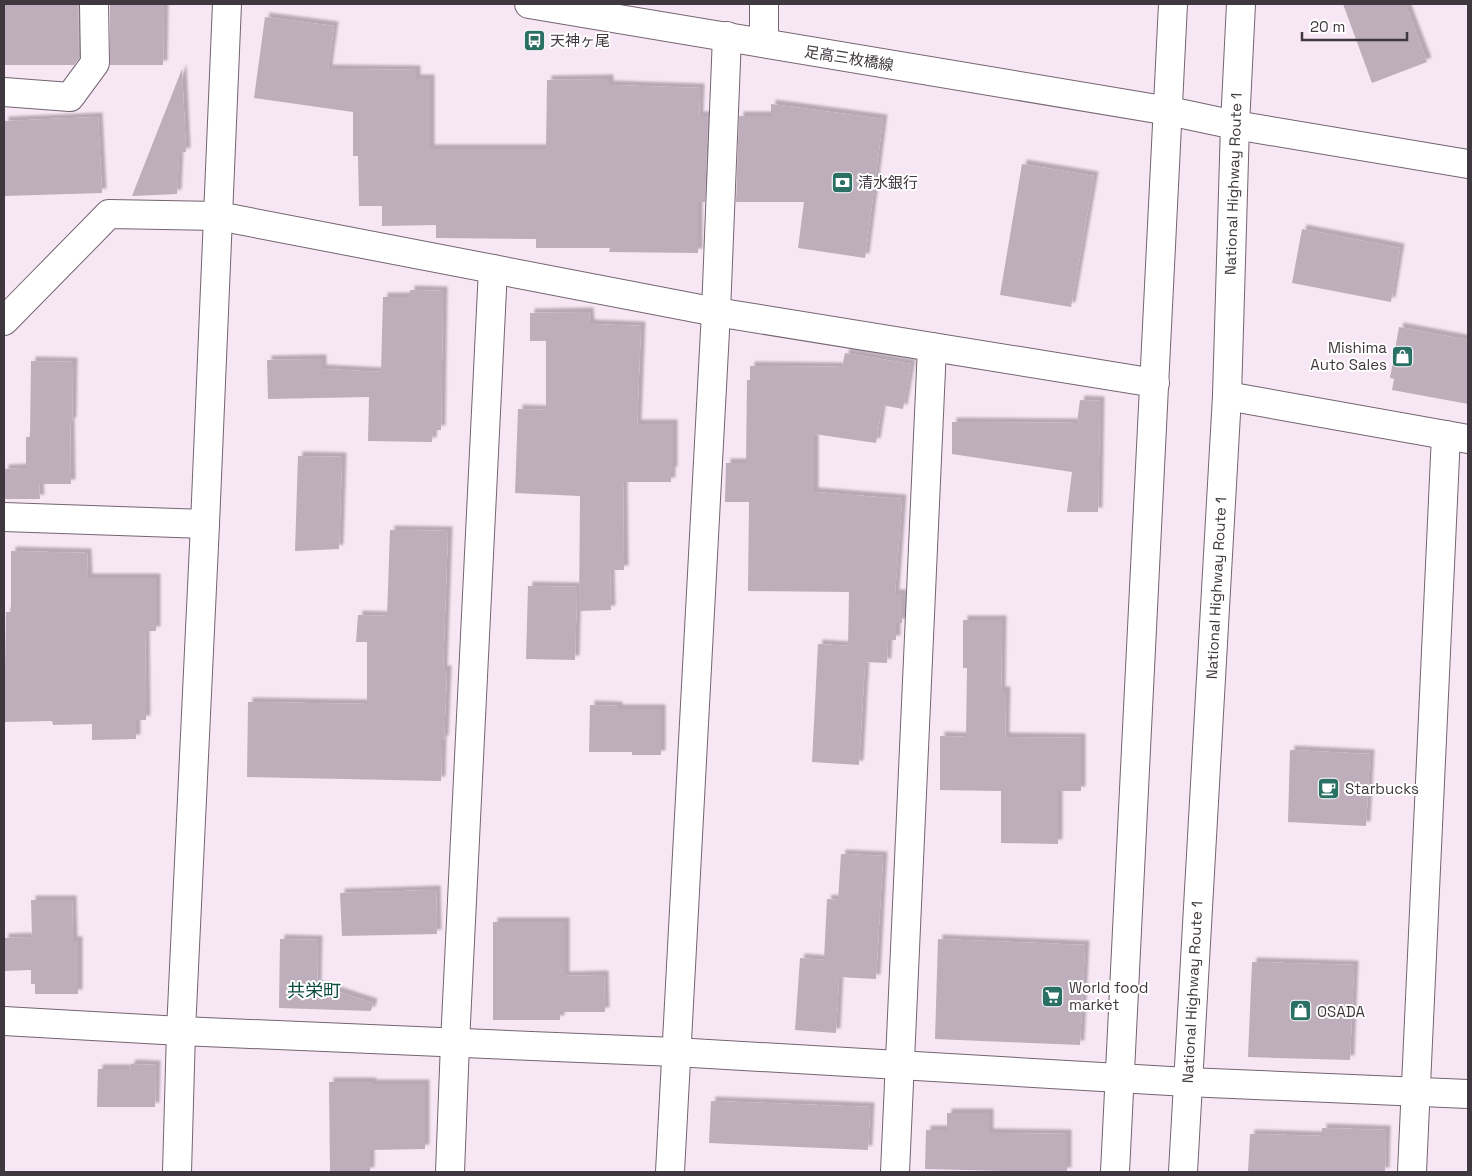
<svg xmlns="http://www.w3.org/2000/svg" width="1472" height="1176" font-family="'Space Grotesk','Noto Sans JP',sans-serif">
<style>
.building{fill:#beaebb;filter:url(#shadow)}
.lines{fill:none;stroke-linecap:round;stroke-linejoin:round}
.minor-casing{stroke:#736571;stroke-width:30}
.major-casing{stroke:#736571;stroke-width:30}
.highway-casing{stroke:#736571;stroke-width:30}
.minor{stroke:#fff;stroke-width:28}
.major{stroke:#fff;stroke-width:28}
.highway{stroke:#fff;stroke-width:28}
.labels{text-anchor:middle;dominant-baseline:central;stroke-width:4;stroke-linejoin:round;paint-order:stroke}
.poi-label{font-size:15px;fill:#3f383e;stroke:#fff;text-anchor:start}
.street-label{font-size:15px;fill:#3f383e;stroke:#fff}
.quarter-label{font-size:18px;fill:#0f4a41;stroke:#fff}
</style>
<defs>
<filter id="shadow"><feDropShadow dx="4.5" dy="-4.5" stdDeviation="1" flood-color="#0004"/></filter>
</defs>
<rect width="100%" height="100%" fill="#f7e6f4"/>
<g class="building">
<path d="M4,4H78L79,58L74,65H4Z"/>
<path d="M110,4H164L163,65H110Z"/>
<path d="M1343,4H1405L1427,62L1372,83Z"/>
<path d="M265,17L334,26L328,69L416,70V79H430V149H546L547,80L609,79V85L700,88L699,116H708L705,202H698V253L609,252L610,248H536V239L436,238V225L382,226V206H359L358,156H353V112L254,98Z"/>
<path d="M182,69L186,152L179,153L177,194L132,196Z"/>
<path d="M771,104L883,119L865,258L798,248L804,202H736L739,116H771Z"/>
<path d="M98,117L102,193L4,196V121Z"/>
<path d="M1022,164L1094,176L1071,307L1000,295Z"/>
<path d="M1302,229L1400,248L1391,302L1292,283Z"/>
<path d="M410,290L443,291L441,430H433L432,442L368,441L369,397L268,399L267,360L322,359V369L381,372L383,297H410Z"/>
<path d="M589,312L590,324L641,326L637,424H673V471H671V482H623L624,570H610L611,610L579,611L580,496L515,493L518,409L546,410V341H530V313Z"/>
<path d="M1399,327L1468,340V404L1392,390L1394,379L1390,378Z"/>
<path d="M845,353L911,364L903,409L882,405L876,443L814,434V492L902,499L895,594H902V623H896V640H888L887,663L865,662L859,765L812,762L818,644L848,646L849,592L748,591L749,502H725L726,463H746L747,380H750V366L842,367Z"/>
<path d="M31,361L73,362L72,422H70L71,484H39L40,499H4V469L26,468V437H30Z"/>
<path d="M1080,400L1100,401L1098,512H1067L1072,472L952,454V422L1077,423Z"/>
<path d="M298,456L342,457L339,549L295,551Z"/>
<path d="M390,530L448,531L443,670H447L444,740H442L441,781L247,777L248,702L367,704V642H356L358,615L387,616Z"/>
<path d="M11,551L87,553L88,578H156V631H145L146,720H136V739L92,740V724L53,725L52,721L4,722L6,612H11Z"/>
<path d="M528,586L577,587L575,660L526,659Z"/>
<path d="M963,620H1002L1001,691H1006L1005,737L1081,738V791H1058V844L1001,843V791L940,790V736L966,737L967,668H963Z"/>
<path d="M590,705L618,706V709H661V755H632V752H589Z"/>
<path d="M1290,750L1370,754L1366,826L1288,822Z"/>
<path d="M841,854L883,856L876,979L839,977L836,1033L795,1030L800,958L824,960L827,899L838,900Z"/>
<path d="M436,890L437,934L342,936L340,893Z"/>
<path d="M31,900H72L73,941H78V994H35V984H31V970L4,971V938L32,937Z"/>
<path d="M493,922H565V976L604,975L605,1012H560V1020H493Z"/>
<path d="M280,939L318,940L317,985L373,1003L371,1011L279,1008Z"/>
<path d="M938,939L1085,945L1080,1045L935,1039Z"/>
<path d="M1252,962L1354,965L1350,1060L1248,1057Z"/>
<path d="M131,1064L156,1065L155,1107H97L98,1069H129Z"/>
<path d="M329,1082H372V1084H425V1149L370,1150V1172H330Z"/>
<path d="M711,1101L870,1107L868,1150L709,1143Z"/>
<path d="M947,1113H989V1133L1067,1134V1172H1006V1171L925,1169L926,1130H947Z"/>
<path d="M1322,1128L1386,1130L1385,1172H1248L1250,1134L1322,1136Z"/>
</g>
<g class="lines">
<defs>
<g id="minor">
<path d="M764,43V4"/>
<path d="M4,92L70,97L95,63L94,4"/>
<path d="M1169,111L1235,125L1468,164"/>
<path d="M4,321L109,214L218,216L716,312L1155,383"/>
<path d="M1227,396L1468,439"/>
<path d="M4,517L205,524"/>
<path d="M4,1021L181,1031L675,1052L1187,1082L1468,1094"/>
<path d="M177,1172L181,1031L205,524L227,4"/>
<path d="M450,1172L455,1043L493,269"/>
<path d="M670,1172L716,312L727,36"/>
<path d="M895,1172L932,347"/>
<path d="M1412,1172L1446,435"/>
</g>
<path id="major" d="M529,4L1169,111"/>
<g id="highway">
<path d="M1115,1172L1173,4"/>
<path d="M1183,1172L1227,396L1235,125L1241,4"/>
</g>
</defs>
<use href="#minor" class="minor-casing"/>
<use href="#major" class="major-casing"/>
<use href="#highway" class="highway-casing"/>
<use href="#minor" class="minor"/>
<use href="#major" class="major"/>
<use href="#highway" class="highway"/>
</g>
<defs>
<symbol id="bus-square" viewBox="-11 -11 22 22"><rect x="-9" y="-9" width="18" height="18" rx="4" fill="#2a7065" stroke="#fff"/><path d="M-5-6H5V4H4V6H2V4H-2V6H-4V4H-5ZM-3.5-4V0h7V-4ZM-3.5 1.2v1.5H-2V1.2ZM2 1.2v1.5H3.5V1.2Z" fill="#fff"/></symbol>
<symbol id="bank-square" viewBox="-11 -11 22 22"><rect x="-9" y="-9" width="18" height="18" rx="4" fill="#2a7065" stroke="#fff"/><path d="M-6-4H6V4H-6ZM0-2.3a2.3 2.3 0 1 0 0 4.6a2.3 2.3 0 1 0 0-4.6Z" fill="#fff"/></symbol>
<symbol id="shop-square" viewBox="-11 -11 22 22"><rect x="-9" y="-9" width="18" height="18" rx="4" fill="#2a7065" stroke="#fff"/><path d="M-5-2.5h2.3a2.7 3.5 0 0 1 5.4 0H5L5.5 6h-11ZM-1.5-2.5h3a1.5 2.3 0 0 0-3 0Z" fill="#fff"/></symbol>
<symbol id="cafe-square" viewBox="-11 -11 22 22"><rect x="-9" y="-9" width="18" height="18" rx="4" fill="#2a7065" stroke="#fff"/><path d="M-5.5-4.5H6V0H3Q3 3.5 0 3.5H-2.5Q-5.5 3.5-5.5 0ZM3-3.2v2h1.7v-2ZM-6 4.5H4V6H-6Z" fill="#fff"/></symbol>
<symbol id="supermarket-square" viewBox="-11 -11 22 22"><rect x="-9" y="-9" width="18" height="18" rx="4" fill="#2a7065" stroke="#fff"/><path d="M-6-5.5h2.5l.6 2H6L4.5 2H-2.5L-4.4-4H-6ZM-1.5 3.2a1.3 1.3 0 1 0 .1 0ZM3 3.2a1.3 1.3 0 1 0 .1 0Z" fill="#fff"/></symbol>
</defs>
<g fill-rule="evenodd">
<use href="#bus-square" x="522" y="28" width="25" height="25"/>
<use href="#bank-square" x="830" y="170" width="25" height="25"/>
<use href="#shop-square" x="1390" y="344" width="25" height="25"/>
<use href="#cafe-square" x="1316" y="776" width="25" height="25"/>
<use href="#supermarket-square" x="1040" y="984" width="25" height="25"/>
<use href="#shop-square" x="1288" y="998" width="25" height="25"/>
</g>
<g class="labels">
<g class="poi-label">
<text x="550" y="40">天神ヶ尾</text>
<text x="858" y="182">清水銀行</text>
<text x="1387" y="347" text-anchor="end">Mishima<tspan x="1387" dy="17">Auto Sales</tspan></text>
<text x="1345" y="788">Starbucks</text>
<text x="1069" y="987">World food<tspan x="1069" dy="17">market</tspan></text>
<text x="1317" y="1011">OSADA</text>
</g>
<g class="street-label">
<text transform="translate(849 58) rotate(9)">足高三枚橋線</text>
<text transform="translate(1233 184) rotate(-88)">National Highway Route 1</text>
<text transform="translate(1216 588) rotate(-87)">National Highway Route 1</text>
<text transform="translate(1192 992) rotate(-87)">National Highway Route 1</text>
</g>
<g class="quarter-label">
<text x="314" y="990">共栄町</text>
</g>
</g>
<rect width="1472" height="1176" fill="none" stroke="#3f383e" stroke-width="10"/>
<path d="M1302 32v8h105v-8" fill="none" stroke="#3f383e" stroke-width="2.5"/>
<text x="1310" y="32" font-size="15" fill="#3f383e" stroke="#ffffff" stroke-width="4" paint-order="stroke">20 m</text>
</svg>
